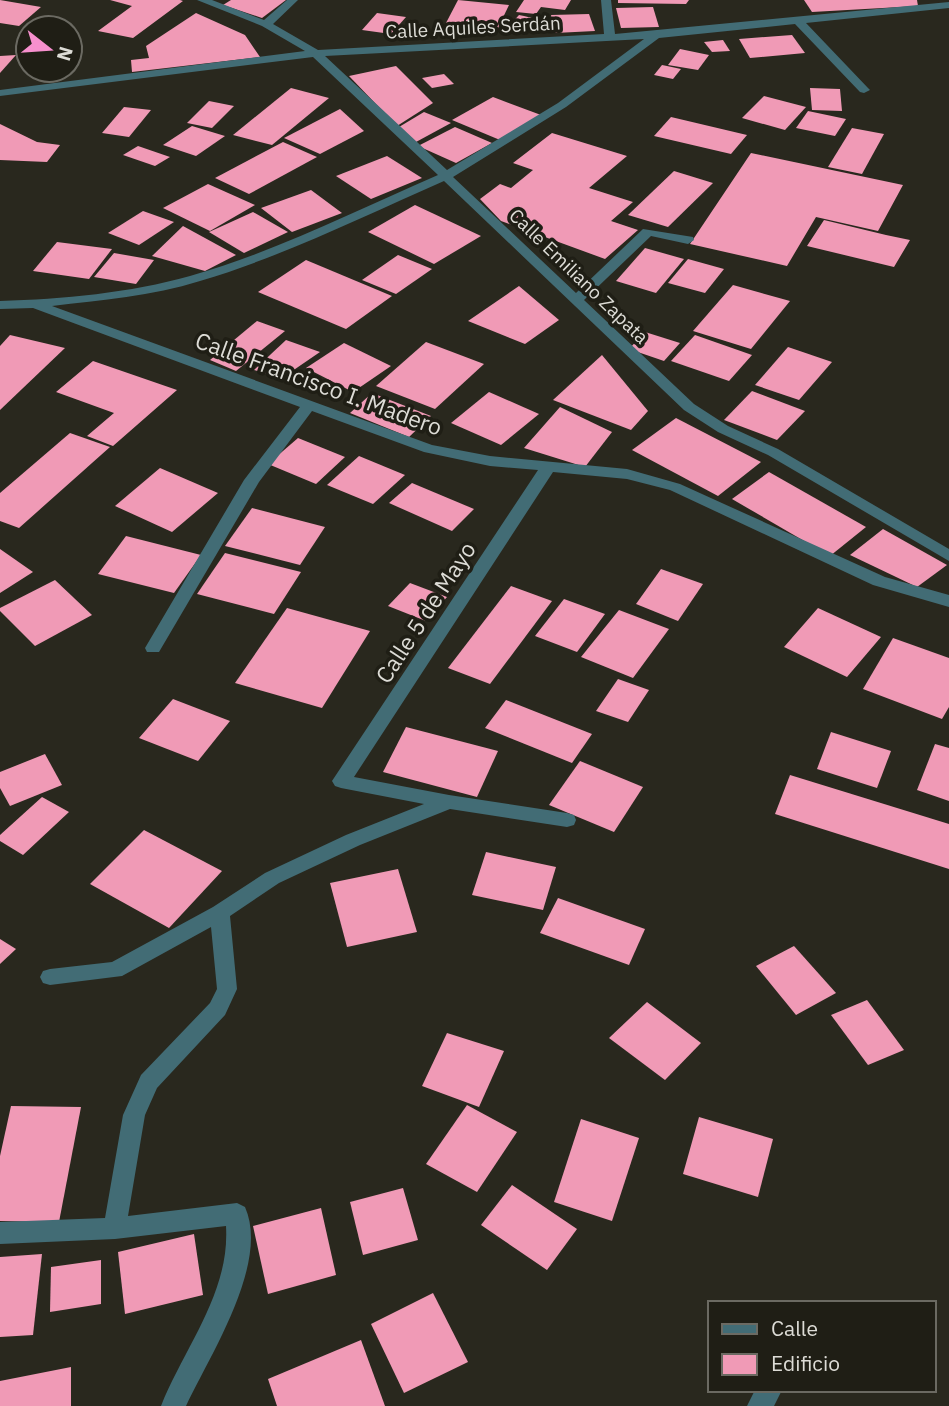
<svg xmlns="http://www.w3.org/2000/svg" width="949" height="1406" font-family="'IBM Plex Sans',sans-serif">
<style>
.building{fill:#f09ab6}
.lines{fill:none;stroke-linecap:round;stroke-linejoin:round}
.minor{fill:#426c75;fill-rule:evenodd}
.labels{text-anchor:middle;dominant-baseline:central;stroke-width:7;stroke-linejoin:round;paint-order:stroke}
.far-street-label{font-size:19px;fill:#dddcd6;stroke:#1f1e15}
.street-label{font-size:23px;fill:#dddcd6;stroke:#1f1e15}
</style>
<rect width="100%" height="100%" fill="#29281e"/>
<g class="building">
<path d="M0,0L41,7L19,26L0,23Z"/>
<path d="M110,0H180L183,1L133,38L98,31L132,6Z"/>
<path d="M231,0H286L262,18L223,5Z"/>
<path d="M458,0L509,5L498,28L446,23Z"/>
<path d="M524,0H571L565,10L541,7L536,14L516,12Z"/>
<path d="M618,0H689L686,4L618,3Z"/>
<path d="M804,0H917L918,6L812,12Z"/>
<path d="M653,7L659,27L621,28L616,8Z"/>
<path d="M196,13L245,35L260,57L132,72L131,60L149,58L146,46Z"/>
<path d="M377,13L406,17L391,34L362,30Z"/>
<path d="M589,14L595,31L555,33L551,15Z"/>
<path d="M519,15L524,16L536,19L527,28L510,25Z"/>
<path d="M792,35L805,53L750,58L739,39Z"/>
<path d="M723,40L730,51L712,52L704,42Z"/>
<path d="M680,49L709,55L698,70L668,65Z"/>
<path d="M16,55L0,73V56Z"/>
<path d="M662,65L667,66L681,69L673,79L654,75Z"/>
<path d="M396,66L433,103L397,126L349,76Z"/>
<path d="M444,74L454,84L432,88L422,78Z"/>
<path d="M291,88L329,98L272,145L233,135Z"/>
<path d="M810,88L840,89L842,111L812,110Z"/>
<path d="M764,96L806,107L785,130L742,118Z"/>
<path d="M493,97L541,115L500,140L452,120Z"/>
<path d="M209,101L234,106L212,128L187,123Z"/>
<path d="M124,107L151,110L129,137L102,133Z"/>
<path d="M340,109L364,131L320,154L284,138Z"/>
<path d="M808,111L846,119L835,136L796,128Z"/>
<path d="M424,112L451,123L416,142L399,127Z"/>
<path d="M671,117L747,135L731,154L654,136Z"/>
<path d="M0,124L37,142L60,145L47,162L0,160Z"/>
<path d="M192,126L225,136L196,156L163,145Z"/>
<path d="M455,127L492,143L456,163L418,146Z"/>
<path d="M852,128L884,134L862,174L828,167Z"/>
<path d="M552,133L627,156L589,188L633,202L611,221L638,230L605,259L501,221L480,199L500,184L511,188L533,170L513,163Z"/>
<path d="M283,142L317,157L249,194L215,178Z"/>
<path d="M138,146L170,157L155,166L123,155Z"/>
<path d="M751,153L903,185L878,231L816,217L787,266L690,244Z"/>
<path d="M387,156L422,178L371,199L336,176Z"/>
<path d="M674,171L713,183L668,227L628,215Z"/>
<path d="M208,184L255,205L210,231L163,208Z"/>
<path d="M311,190L342,213L292,232L261,208Z"/>
<path d="M415,205L481,236L434,264L368,232Z"/>
<path d="M143,211L174,222L139,245L108,233Z"/>
<path d="M253,212L288,232L244,253L209,232Z"/>
<path d="M824,220L886,235L910,240L894,267L807,246Z"/>
<path d="M183,226L236,255L205,271L152,256Z"/>
<path d="M57,242L112,249L89,279L33,271Z"/>
<path d="M645,248L684,259L656,293L616,281Z"/>
<path d="M114,253L154,260L136,284L94,277Z"/>
<path d="M398,255L432,269L396,294L362,280Z"/>
<path d="M688,259L724,269L705,293L668,283Z"/>
<path d="M306,260L392,296L346,329L258,292Z"/>
<path d="M733,285L790,301L751,349L693,331Z"/>
<path d="M519,286L559,320L525,344L468,321Z"/>
<path d="M257,321L285,331L236,371L210,360Z"/>
<path d="M645,332L680,343L664,361L629,349Z"/>
<path d="M10,335L65,348L0,410V346Z"/>
<path d="M695,335L752,355L729,381L671,361Z"/>
<path d="M286,340L320,352L282,378L254,370Z"/>
<path d="M426,342L484,364L435,409L376,386Z"/>
<path d="M344,343L391,366L353,392L306,368Z"/>
<path d="M788,347L832,362L799,400L755,385Z"/>
<path d="M602,355L648,411L631,430L553,400Z"/>
<path d="M93,361L177,390L113,446L87,436L114,413L56,392Z"/>
<path d="M752,391L805,411L777,440L724,420Z"/>
<path d="M489,392L539,414L501,445L451,423Z"/>
<path d="M372,393L431,416L409,437L350,413Z"/>
<path d="M560,407L612,432L585,467L524,448Z"/>
<path d="M676,418L761,462L718,496L632,450Z"/>
<path d="M70,433L110,447L19,528L0,521V493Z"/>
<path d="M298,438L345,457L316,484L268,464Z"/>
<path d="M359,456L405,475L373,504L327,485Z"/>
<path d="M160,468L218,493L172,532L115,506Z"/>
<path d="M769,472L866,527L830,556L732,499Z"/>
<path d="M412,483L474,509L452,531L389,503Z"/>
<path d="M252,508L325,527L300,565L225,546Z"/>
<path d="M883,529L947,565L917,587L850,555Z"/>
<path d="M126,536L201,555L174,593L98,574Z"/>
<path d="M0,549L33,572L0,593Z"/>
<path d="M225,553L301,572L274,614L197,594Z"/>
<path d="M661,569L703,584L678,621L636,604Z"/>
<path d="M55,580L92,615L35,646L0,611V608Z"/>
<path d="M410,583L447,597L426,621L388,606Z"/>
<path d="M511,586L552,601L490,684L448,668Z"/>
<path d="M564,599L605,614L577,652L535,636Z"/>
<path d="M287,608L370,631L322,708L235,683Z"/>
<path d="M818,608L881,637L847,677L784,647Z"/>
<path d="M619,610L669,629L633,678L581,657Z"/>
<path d="M893,638L949,658V707L942,719L863,689Z"/>
<path d="M618,679L649,690L628,722L596,711Z"/>
<path d="M173,699L230,721L198,761L139,738Z"/>
<path d="M506,700L592,734L572,763L485,728Z"/>
<path d="M406,727L498,751L477,797L383,772Z"/>
<path d="M831,732L891,751L877,788L817,769Z"/>
<path d="M935,744L949,748V801L917,790Z"/>
<path d="M45,754L62,785L10,806L0,788V772Z"/>
<path d="M580,761L643,787L614,832L549,805Z"/>
<path d="M790,775L949,824V869L775,814Z"/>
<path d="M42,797L69,812L23,855L0,841V835Z"/>
<path d="M144,830L222,871L169,928L90,884Z"/>
<path d="M486,852L556,867L543,910L472,895Z"/>
<path d="M398,869L417,932L347,947L330,883Z"/>
<path d="M558,898L645,929L629,965L540,933Z"/>
<path d="M0,939L16,949L0,964Z"/>
<path d="M794,946L836,993L796,1015L756,966Z"/>
<path d="M867,1000L904,1050L868,1065L831,1015Z"/>
<path d="M647,1002L701,1043L665,1080L609,1038Z"/>
<path d="M447,1033L504,1051L479,1107L422,1086Z"/>
<path d="M467,1105L517,1132L477,1192L426,1164Z"/>
<path d="M11,1106L81,1107L59,1222L0,1221V1156Z"/>
<path d="M699,1117L773,1139L758,1197L683,1174Z"/>
<path d="M581,1119L639,1138L612,1221L554,1202Z"/>
<path d="M512,1185L577,1229L547,1270L481,1225Z"/>
<path d="M403,1188L418,1240L363,1255L350,1202Z"/>
<path d="M321,1208L336,1275L268,1294L253,1226Z"/>
<path d="M194,1234L203,1295L125,1314L118,1252Z"/>
<path d="M42,1254L33,1335L0,1337V1257Z"/>
<path d="M101,1260V1304L50,1312L51,1267Z"/>
<path d="M433,1293L468,1362L404,1393L371,1324Z"/>
<path d="M361,1340L385,1406H277L268,1379Z"/>
<path d="M71,1367V1406H0V1381Z"/>
</g>
<g class="lines">
<g class="minor">
<path d="M197,0H212L264,20L287,0H298L273,24L318,50L604,34L601,0H611L615,34L949,2V8L806,23L868,88L870,90L864,93L860,92L795,24L659,38L566,107L453,177L576,293L643,229L693,237L694,240L688,244L651,236L584,300L694,404L728,426L778,449L949,549V561L768,455L718,432L684,410L444,181C364,216 284,256 200,281C152,296 101,300 52,306L432,445L490,456L627,469L680,484L885,577L949,595V607L873,585L670,490L627,479L553,472L354,777L449,795L567,813L574,815L576,820L574,825L567,827L450,809L360,845L279,883L230,916L237,989L225,1015L157,1088L145,1115L128,1216L237,1203L245,1207C270,1263 210,1355 186,1406H161C185,1346 230,1293 226,1226L115,1239L0,1244V1222L105,1218L123,1115L141,1075L210,1003L217,989L211,927L122,976L50,985L43,983L40,977L43,971L50,969L112,962L213,907L265,873L346,835L424,804L341,788L335,786L332,781L538,470L490,466L424,452L312,411L259,482L159,652H147L145,648L244,480L300,407L33,308L0,309V301C63,299 130,293 190,276C275,252 357,210 438,175L313,57L0,96V90L305,51L262,26ZM644,39L558,103L447,170L325,56Z"/>
<path d="M755,1390H782L774,1406H747Z"/>
</g>
</g>
<g class="labels">
<g class="far-street-label">
<text transform="translate(473 27) rotate(-3)">Calle Aquiles Serdán</text>
<text transform="translate(579 276) rotate(44)">Calle Emiliano Zapata</text>
</g>
<g class="street-label">
<text transform="translate(319 383) rotate(20)">Calle Francisco I. Madero</text>
<text transform="translate(425 612) rotate(-57)">Calle 5 de Mayo</text>
</g>
</g>
<rect x="708" y="1301" width="228" height="91" fill="#1f1e15" stroke="#6b6a62" stroke-width="2"/>
<rect x="722" y="1324" width="35" height="10" fill="#426c75" stroke="#6b6a62" stroke-width="2"/>
<text x="771" y="1336" font-size="21" fill="#dddcd6">Calle</text>
<rect x="722" y="1354" width="35" height="21" fill="#f09ab6" stroke="#6b6a62" stroke-width="2"/>
<text x="771" y="1371" font-size="21" fill="#dddcd6">Edificio</text>
<g transform="translate(49 49) rotate(107)"><circle r="33" fill="#1f1e15" stroke="#6b6a62" stroke-width="2"/>
<path d="M0-5L12 26L0 18L-12 26Z" fill="#f790ce"/>
<text y="-10" font-size="19" font-weight="bold" text-anchor="middle" fill="#dddcd6">N</text>
</g>
</svg>
